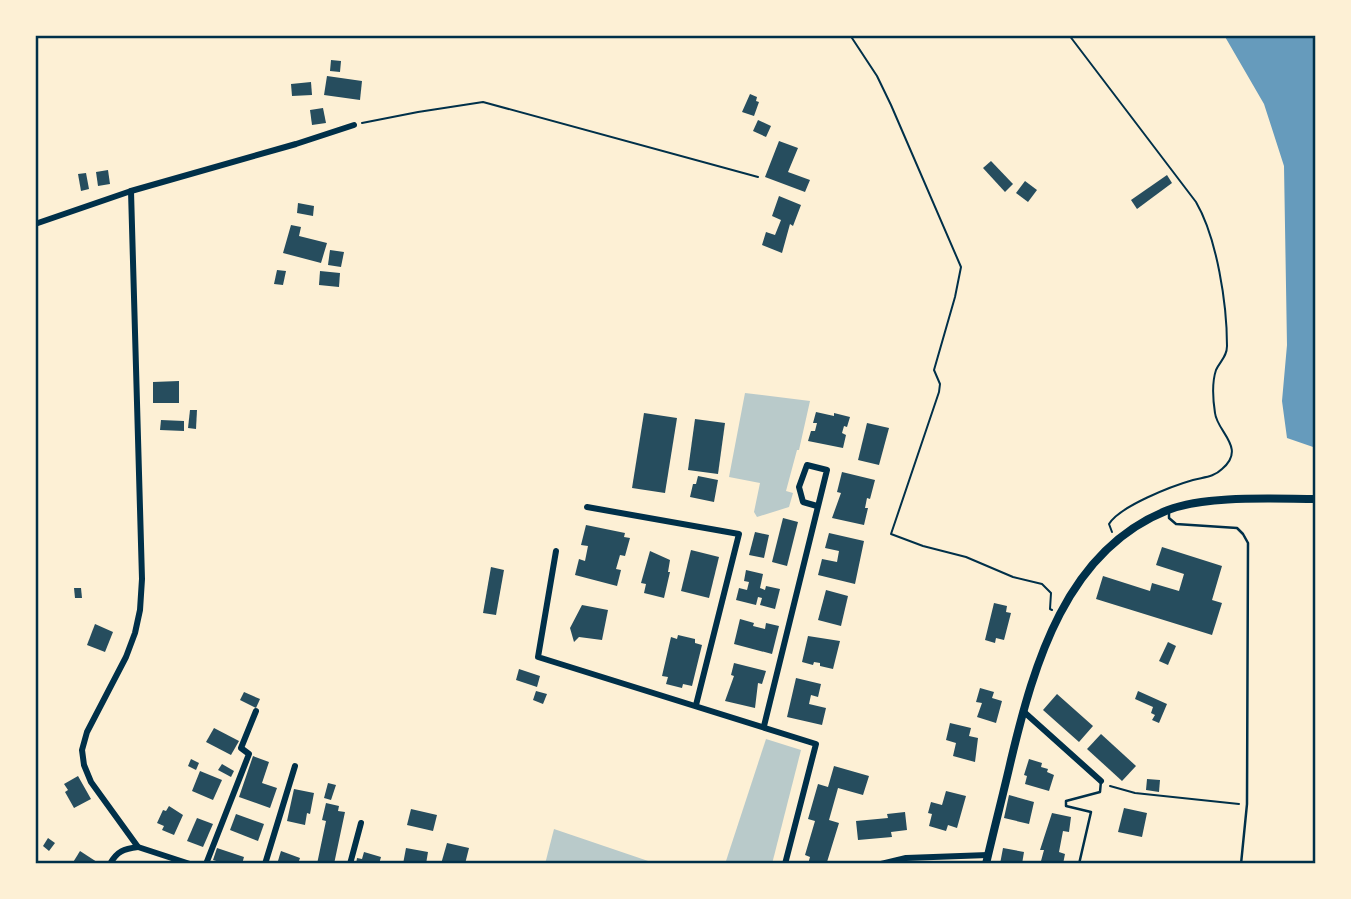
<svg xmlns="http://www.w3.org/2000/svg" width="1351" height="899" font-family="'DejaVu Sans',sans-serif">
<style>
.green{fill:#b9caca}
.water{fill:#669bbc}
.building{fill:#264d5e}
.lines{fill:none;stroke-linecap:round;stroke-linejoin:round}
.path{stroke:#003049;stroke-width:2}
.service{stroke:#003049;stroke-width:2.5}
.minor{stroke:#003049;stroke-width:6}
.tertiary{stroke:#003049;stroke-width:8}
.neatline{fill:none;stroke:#003049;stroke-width:2.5}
</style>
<rect width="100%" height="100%" fill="#fdf0d5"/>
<g class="green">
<path d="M745,393L810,401L799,450H797L786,491L793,493L789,507L757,517L754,512L760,483L729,477Z"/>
<path d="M766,739L801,750L772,864H725Z"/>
<path d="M554,829L657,864H545Z"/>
</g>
<path class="water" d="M1224,35H1316V448L1287,438L1282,401L1287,345L1284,166L1264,104Z"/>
<g class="building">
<path d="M331,60L341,61L340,72L330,71Z"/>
<path d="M327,76L362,81L360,100L324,95Z"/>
<path d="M311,82L312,95L292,96L291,84Z"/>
<path d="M750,94L757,97L756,101L759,102L754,116L742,112Z"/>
<path d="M323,108L326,123L312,125L310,110Z"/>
<path d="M758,120L771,126L766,137L753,131Z"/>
<path d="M779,141L798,148L788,172L810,180L805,192L765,177Z"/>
<path d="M991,161L1013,184L1005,192L983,168Z"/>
<path d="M108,170L110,184L98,186L96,172Z"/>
<path d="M86,173L89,189L81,191L78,174Z"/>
<path d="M1167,175L1172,183L1137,209L1131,200Z"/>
<path d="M1025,181L1037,190L1028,202L1016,193Z"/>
<path d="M779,196L801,205L793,226L790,224L782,253L762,245L766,232L775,235L781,220L772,216Z"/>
<path d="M298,203L314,206L313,216L297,213Z"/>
<path d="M291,225L301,227L299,236L327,243L321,263L283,253Z"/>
<path d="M330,250L344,252L341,267L328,265Z"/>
<path d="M277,270L286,271L283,285L274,284Z"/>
<path d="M320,271L340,273L339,287L319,285Z"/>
<path d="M179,381V403H153V382Z"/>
<path d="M190,410H197L196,429L188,428Z"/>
<path d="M816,412L834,416V413L850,417L847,427L844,426L842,433L846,435L843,448L808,441L811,431H815L817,423H813Z"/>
<path d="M644,413L677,418L665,493L632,488Z"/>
<path d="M695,419L725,423L718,474L688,470Z"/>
<path d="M161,420L184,421V431L160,430Z"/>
<path d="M867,423L889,428L879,465L858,460Z"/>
<path d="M842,472L875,480L870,499L867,498L865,508H868L864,525L832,518L841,493L837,492Z"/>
<path d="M698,476L718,480L714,502L690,497L693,484H696Z"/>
<path d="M783,518L798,522L787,566L772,562Z"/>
<path d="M586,525L625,533L624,537L630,538L625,556L620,555L616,569L621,570L617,586L575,575L579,559L585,561L588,546L581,545Z"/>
<path d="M755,532L769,535L764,558L749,555Z"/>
<path d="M829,533L864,541L855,584L818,575L822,559L837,562L839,551L825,548Z"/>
<path d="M1162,547L1222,566L1212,600L1222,603L1212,635L1096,599L1103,576L1150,591L1152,583L1179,591L1184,574L1156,565Z"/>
<path d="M691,550L719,557L709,598L681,591Z"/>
<path d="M650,551L670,560L668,572H670L664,598L644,593L646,584L641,583Z"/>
<path d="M491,567L504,570L496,615L483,613Z"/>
<path d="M746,570L763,574L760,588L765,590L766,586L780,589L775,609L760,605L762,598L758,597L756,605L736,600L739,588L747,590L749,582L744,581Z"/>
<path d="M74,588H81L82,598H75Z"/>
<path d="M826,590L848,596L841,626L818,620Z"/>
<path d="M994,603L1007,606L1006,612L1011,613L1004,640L996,638L995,643L985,640Z"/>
<path d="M582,605L608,610L602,640L579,637L574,642L570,628Z"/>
<path d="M740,619L754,623L753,626L765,629L766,623L779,626L772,654L734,644Z"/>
<path d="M95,624L113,632L105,652L87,645Z"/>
<path d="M678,635L695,639V643L702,645L692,686L683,684L682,688L666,684L668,677L662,676L671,637L677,639Z"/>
<path d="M808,636L840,641L833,669L820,666V663L814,662L813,665L802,662Z"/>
<path d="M1168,642L1176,646L1168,665L1159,661Z"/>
<path d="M734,663L766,671L762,684L758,683L755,708L725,701L734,676L731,675Z"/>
<path d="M519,669L540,676L537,687L516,680Z"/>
<path d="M796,678L821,684L818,697L811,695L809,704L826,708L822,725L787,717Z"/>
<path d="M980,688L994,692L992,698L1002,701L996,723L977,717L982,703L976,702Z"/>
<path d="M536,691L547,694L543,704L533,700Z"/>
<path d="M1138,691L1167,704L1159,723L1152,720L1155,715L1151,713L1153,707L1135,699Z"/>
<path d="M244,692L260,699L256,708L240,700Z"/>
<path d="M1057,694L1093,726L1079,742L1043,710Z"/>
<path d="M950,723L971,728L969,736L978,738L975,762L953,756L956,743L946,740Z"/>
<path d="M214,728L239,741L231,755L206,742Z"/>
<path d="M1101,734L1136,766L1122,781L1087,749Z"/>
<path d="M253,756L269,762L262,783L277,788L270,808L239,797Z"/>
<path d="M191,759L199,763L196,770L188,766Z"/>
<path d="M1029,759L1042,763L1041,767L1048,769L1047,772L1054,775L1049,791L1025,784L1027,776L1024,775Z"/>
<path d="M222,764L234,771L231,777L218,770Z"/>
<path d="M834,766L869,776L863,795L838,788L829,820L839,823L827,862L808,864L810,857L805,855L815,821L808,819L818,784L828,787Z"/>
<path d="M200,771L222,780L213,800L192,791Z"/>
<path d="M78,776L91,799L74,808L65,792L68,790L64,784Z"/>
<path d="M1147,779L1160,780L1159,792L1146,790Z"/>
<path d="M328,783L336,785L331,800L324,798Z"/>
<path d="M294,789L314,793L310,814L307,813L305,825L287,821Z"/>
<path d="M946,791L966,796L957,828L948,825L946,831L929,826L932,814L928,813L931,802L942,805Z"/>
<path d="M1009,795L1034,802L1029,824L1004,818Z"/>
<path d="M326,803L339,806L338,811L345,812L334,864H317L326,821L322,820Z"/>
<path d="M169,806L183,815L174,835L162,830L164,826L157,823L163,810L166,811Z"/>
<path d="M1124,808L1147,813L1142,837L1118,832Z"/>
<path d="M411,809L437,815L433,831L407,825Z"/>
<path d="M905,812L907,830L891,832L892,837L858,840L856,821L888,818L887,814Z"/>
<path d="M1052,813L1071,817L1069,832L1063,831L1059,852L1065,854L1063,864L1041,861L1044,850H1040Z"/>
<path d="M236,814L264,824L258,841L230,830Z"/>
<path d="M197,818L213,824L203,847L187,841Z"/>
<path d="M48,838L55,843L49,851L43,846Z"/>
<path d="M447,843L469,848L465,864H441Z"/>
<path d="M217,848L244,857L242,864H226L213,860Z"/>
<path d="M406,848L428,852L426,864H403Z"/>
<path d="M1003,848L1024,852L1022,864H1000Z"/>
<path d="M80,851L100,864H72Z"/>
<path d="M281,851L300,858L298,864H277Z"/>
<path d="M364,852L381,857L379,864H356L357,858L362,859Z"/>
</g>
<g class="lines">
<g class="path">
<path d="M850,35L877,76L891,105L961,267L955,297L934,370L940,384L939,392L891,534L923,546L966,557L1013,577L1042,584L1051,593L1050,609L1052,610"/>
<path d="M1069,35L1196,202C1217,238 1227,304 1227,346C1227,357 1220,361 1216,370C1212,382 1213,400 1215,413C1217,432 1247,448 1222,469C1214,477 1204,477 1193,480C1172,486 1120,506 1109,524L1112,532"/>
<path d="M362,123L418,112L483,102L758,177"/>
<path d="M1110,786L1135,793L1239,804"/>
</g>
<g class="service">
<path d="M1169,513V518L1176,524L1237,528L1243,534L1248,543L1247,804L1241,864"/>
<path d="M1079,864L1091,812L1066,806V801L1100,792L1101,781"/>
</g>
<g class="minor">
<path d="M131,191L142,579L140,610L135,633L126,657L87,732L82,750L84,765L91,782L138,847L190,864"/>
<path d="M35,224L131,191L296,144L354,125"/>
<path d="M587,507L739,534L696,705"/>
<path d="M556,551L538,657L816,744L785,864"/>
<path d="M1023,711L1101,781"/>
<path d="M764,726L827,470L807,465L799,487L803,502L817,506"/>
<path d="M110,864C117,851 124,849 138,847"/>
<path d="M206,864L249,754L241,748L256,711"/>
<path d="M265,864L295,766"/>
<path d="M350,864L361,823"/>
<path d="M881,864L906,858L988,855"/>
</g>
<path class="tertiary" d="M986,864C994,829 1003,795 1011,760C1034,664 1066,550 1168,510C1207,495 1274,499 1316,499"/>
</g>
<rect width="1351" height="899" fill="none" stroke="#fdf0d5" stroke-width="74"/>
<rect x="37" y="37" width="1277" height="825" class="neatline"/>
</svg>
